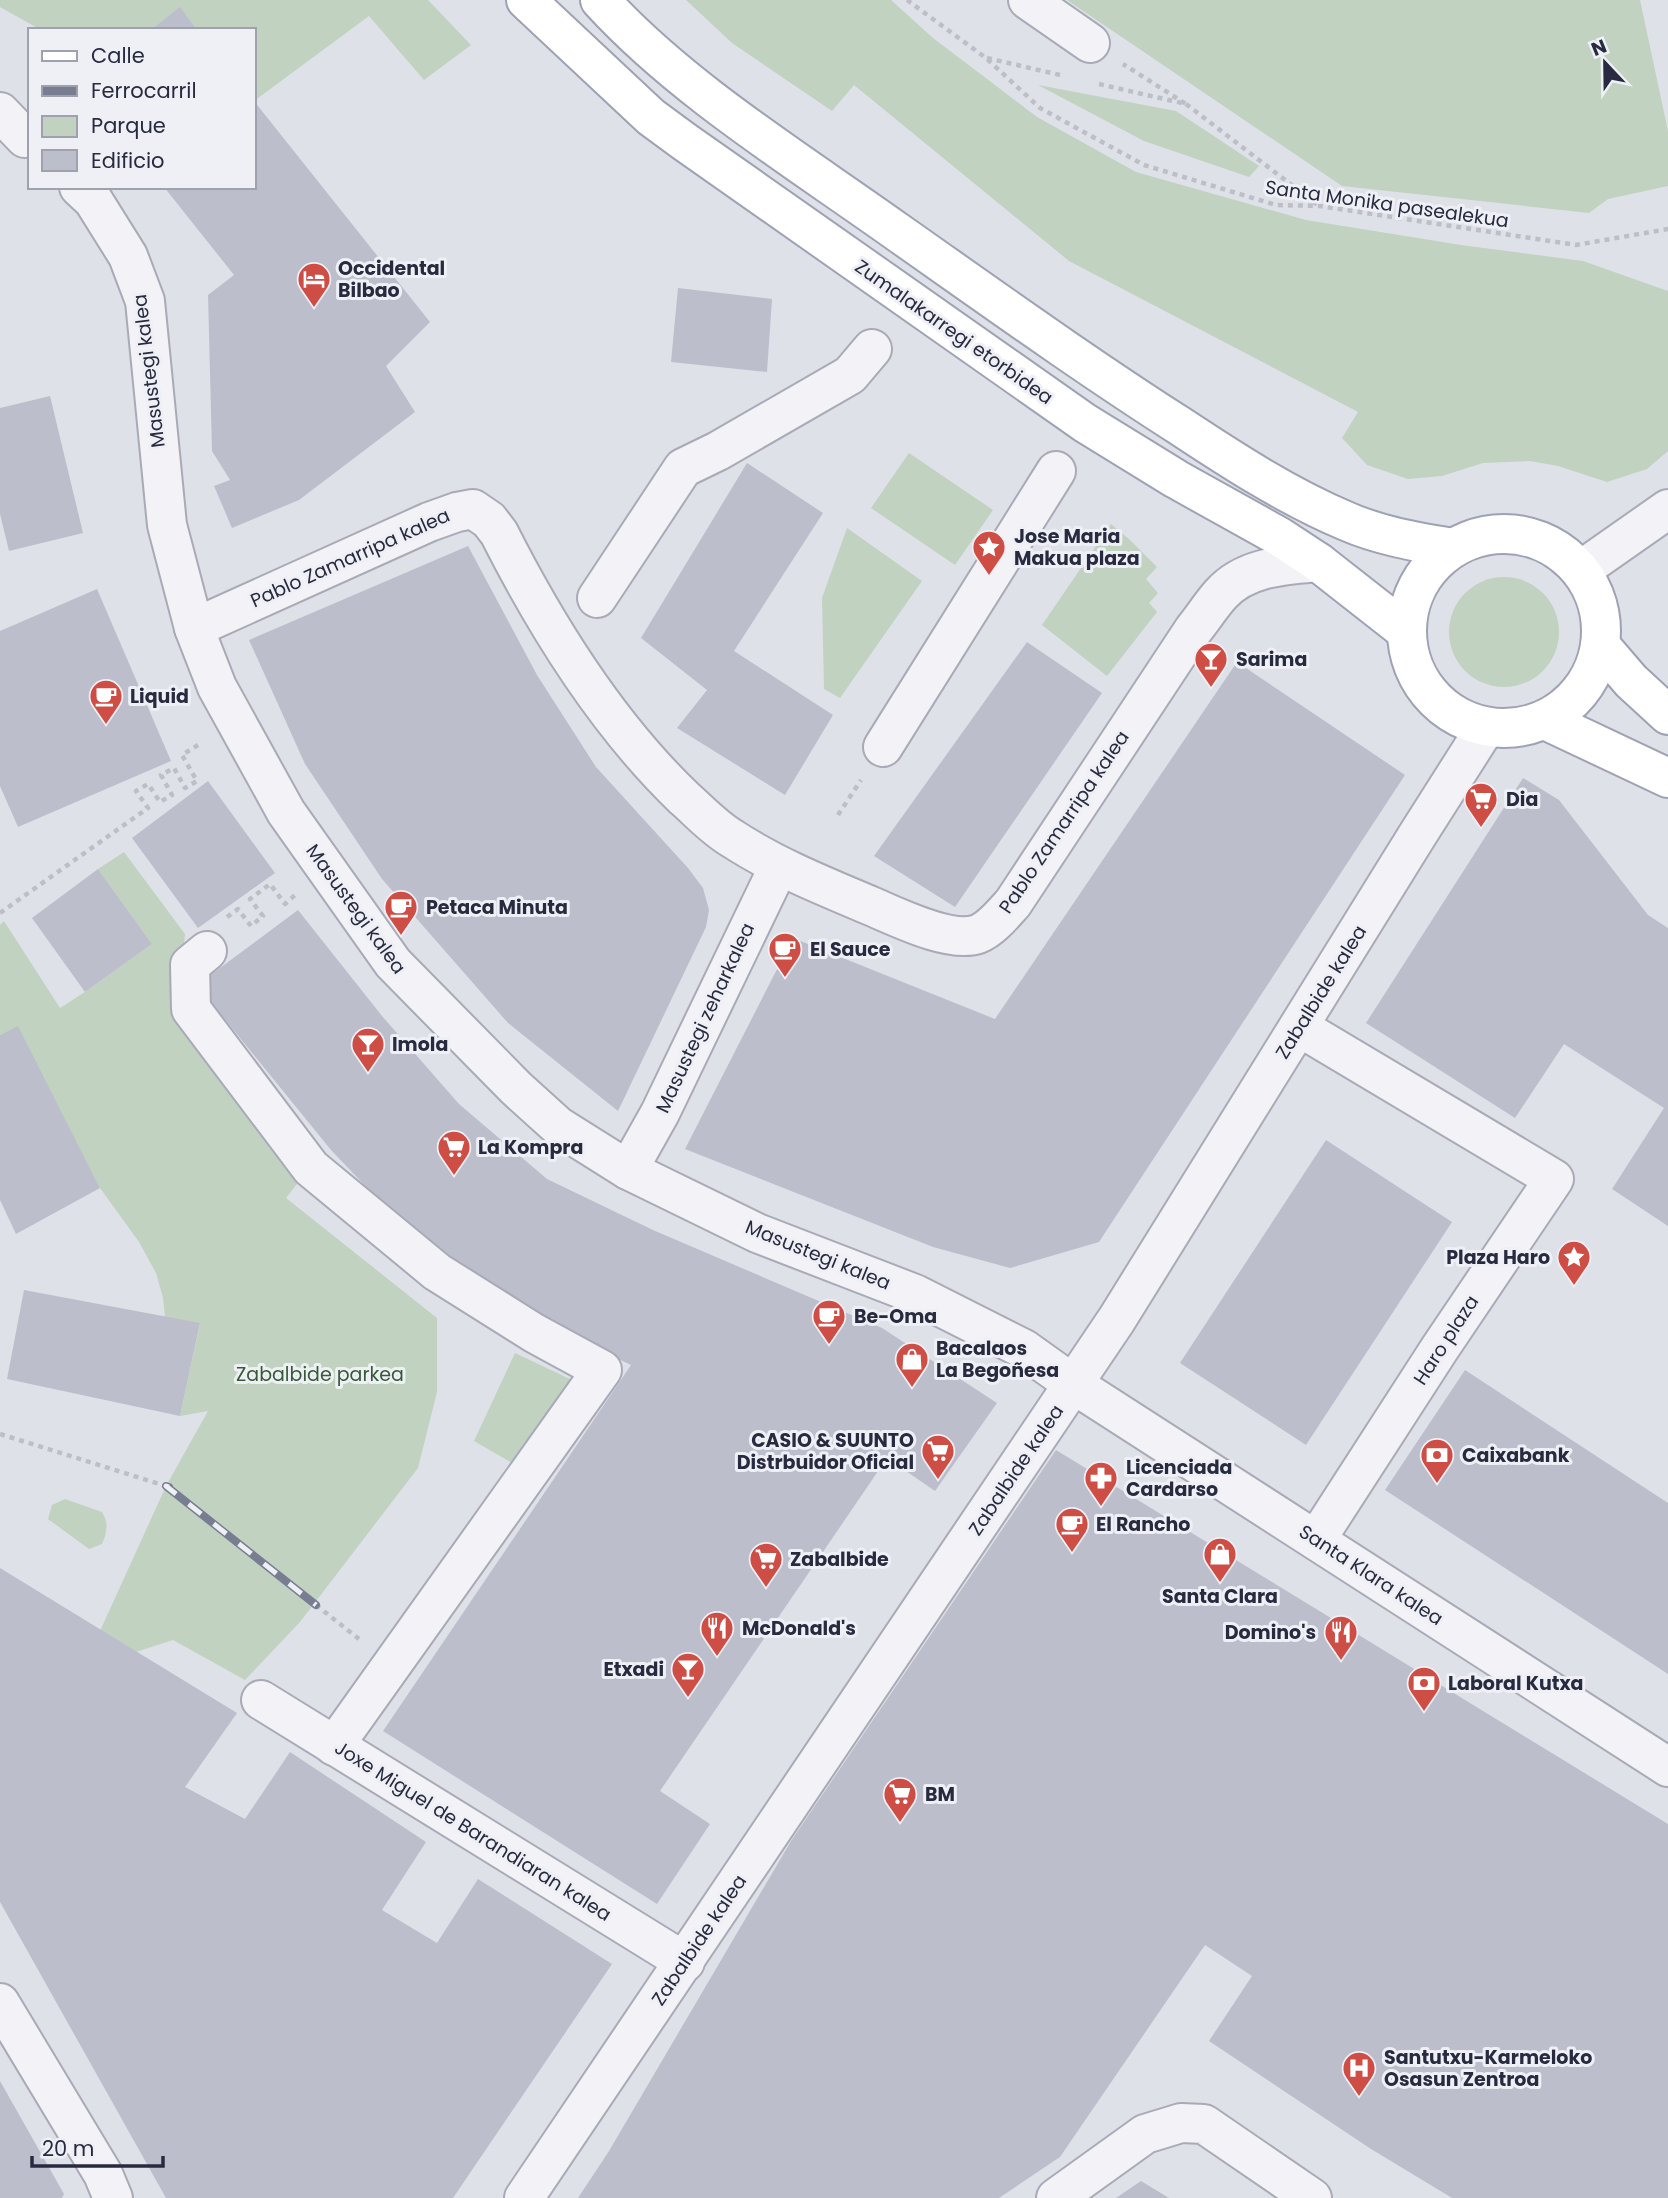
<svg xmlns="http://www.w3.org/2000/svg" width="1668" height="2198" font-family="Poppins,sans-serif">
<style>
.green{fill:#c1d2c0}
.building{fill:#bcbfcb}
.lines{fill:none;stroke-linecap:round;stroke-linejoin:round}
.minor-casing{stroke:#a8aab6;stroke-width:42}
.major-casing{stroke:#9ea2b4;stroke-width:42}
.path{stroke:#bdbec7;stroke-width:4.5;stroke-dasharray:5 5;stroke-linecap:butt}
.minor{stroke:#f2f2f7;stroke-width:38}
.major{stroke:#fff;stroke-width:38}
.rail-casing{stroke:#797d92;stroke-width:8}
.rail{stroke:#eff0f6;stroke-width:5;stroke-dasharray:16;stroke-linecap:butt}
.labels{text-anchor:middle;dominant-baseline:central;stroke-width:6;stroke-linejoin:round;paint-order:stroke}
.street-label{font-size:19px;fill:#282b40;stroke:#eff0f6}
.poi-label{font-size:19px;font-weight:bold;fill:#282b40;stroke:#eff0f6;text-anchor:start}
.park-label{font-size:19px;fill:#355b36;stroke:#eff0f6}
</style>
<rect width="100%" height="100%" fill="#dfe1e8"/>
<g class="green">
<path d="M0,0H428L471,45L424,80L369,16L254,101V30H197L180,8L152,30H41L0,7Z"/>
<path d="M686,0H891L933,38L1037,117L1136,172L1306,220L1461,245L1583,261L1668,291V451L1647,469L1607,482L1558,466L1530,461L1483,463L1442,476L1408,479L1367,465L1342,438L1358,412L1069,261L854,85L832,111L732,43Z"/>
<path d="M1067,0H1640L1668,131V186L1608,199L1589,213L1342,186Z"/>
<path d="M1038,85L1176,111L1259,166L1249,177L1144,141Z"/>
<path d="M909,453L993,510L955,565L871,508Z"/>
<path d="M1111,524L1129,539L1157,567L1146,579L1158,593L1149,603L1157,612L1107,676L1042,625Z"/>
<path d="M847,528L922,581L840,698L824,689L822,598Z"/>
<circle cx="1504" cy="632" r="55"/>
<path d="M124,852L185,934L177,1015L304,1175L286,1198L437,1318V1392L418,1468L300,1622L245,1680L173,1640L136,1652L100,1631L166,1486L208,1411L180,1416L200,1324L165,1317L163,1298L156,1273L139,1242L100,1188L18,1027L0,1035V925L4,921L60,1008L85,992L152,944L98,869Z"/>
<path d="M515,1353L572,1380L521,1468L474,1441Z"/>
<path d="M65,1499L102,1512C109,1524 107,1532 102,1544L89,1549L48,1519L52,1505Z"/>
</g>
<g class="building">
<path d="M180,7L197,30H151Z"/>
<path d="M254,101L430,322L386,366L415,412L299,500L232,528L214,486L230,480L212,451L208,295L234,275L164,187H254Z"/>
<path d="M678,288L772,299L767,372L671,362Z"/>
<path d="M50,396L83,533L9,551L0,514V408Z"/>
<path d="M747,463L823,513L734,651L833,715L785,795L677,728L707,690L641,638Z"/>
<path d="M468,546L537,675L596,767L688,868L703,888L709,910L706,927L618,1111L508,1023L382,879L305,764L249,640Z"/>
<path d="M97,589L171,761L18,827L0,786V631Z"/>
<path d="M1027,642L1102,693L955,907L874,856Z"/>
<path d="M1237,662L1405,775L1099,1242L1010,1268L933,1247L685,1149L793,938L995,1019Z"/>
<path d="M1523,778L1559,800L1648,915L1668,928V1226L1612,1189L1664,1108L1564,1044L1515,1118L1366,1023Z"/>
<path d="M208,781L275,873L198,928L132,838Z"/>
<path d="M98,869L152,944L85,992L32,918Z"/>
<path d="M298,910L382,1016L459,1104L547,1179L653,1230L882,1328L997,1403L935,1491L887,1458L660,1791L710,1824L657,1904L383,1731L631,1365L595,1348L479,1279L373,1194L331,1150L197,985Z"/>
<path d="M18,1026L100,1188L16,1234L0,1200V1035Z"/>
<path d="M1326,1140L1452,1222L1306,1445L1180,1363Z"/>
<path d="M24,1290L200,1323L180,1416L7,1379Z"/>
<path d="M1465,1370L1668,1503V1674L1385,1490Z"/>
<path d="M1056,1450L1668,1824V2198H1452L1371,2149L1209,2041L1252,1976L1205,1945L1060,2157L999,2198H578L609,2151L791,1841Z"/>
<path d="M0,1568L237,1713L185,1787L245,1819L290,1752L426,1842L382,1910L437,1943L478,1879L612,1964L453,2198H166L0,1902Z"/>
<path d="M0,2081L64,2194L62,2198H0Z"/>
<path d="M1141,2181L1169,2198H1116Z"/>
</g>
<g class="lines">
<defs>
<g id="minor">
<path d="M1028,0L1090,43"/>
<path d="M0,112L25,138"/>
<path d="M79,187L93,200L128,256L145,301L167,525L194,628L217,687L286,812L393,963L516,1088L558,1126L628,1170L757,1233L915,1294L1024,1349L1073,1384L1668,1767"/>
<path d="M1581,570L1668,509"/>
<path d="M597,598L683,468L718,451L850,375L872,349"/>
<path d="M194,628L429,522L457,512L473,509L489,520L499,533C546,626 609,726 684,798C700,812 714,828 733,839C776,867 824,886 871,906C897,917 951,944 978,934C991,929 1004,913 1013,903L1194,629C1203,618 1211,605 1221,594C1245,567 1284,565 1318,562"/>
<path d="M883,747L1056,471"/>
<path d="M207,951L190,965L191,1009L311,1168L437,1272L534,1333L602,1370L334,1746"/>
<path d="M1299,1027L1554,1179L1440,1348L1316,1540"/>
<path d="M628,1170L660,1113L779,866"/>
<path d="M261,1700L685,1962"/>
<path d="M0,2003L103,2174L113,2198"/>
<path d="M524,2198L1117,1319L1418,834L1486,727"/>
<path d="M1056,2198L1145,2134L1181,2123L1204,2124L1312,2198"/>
</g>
<g id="major">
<path d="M526,0L651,117L685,142L1085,423L1176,479L1280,537L1318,562L1406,631"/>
<path d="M600,0C681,89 798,161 896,231C990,297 1083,364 1180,426C1233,461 1287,496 1346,521C1380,536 1417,542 1453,548"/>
<circle cx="1504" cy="631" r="97"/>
<path d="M1601,646L1631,681L1668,715"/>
<path d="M1545,720L1668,778"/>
</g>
</defs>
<use href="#minor" class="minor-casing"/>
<use href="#major" class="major-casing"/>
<g class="path">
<path d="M907,0L986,58L1040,108L1144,165L1276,205L1320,206L1576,245L1668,229"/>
<path d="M987,58L1060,75"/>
<path d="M1099,84L1186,104L1123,64"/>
<path d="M1186,104L1319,206"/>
<path d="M838,815L861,780"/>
<path d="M0,913L148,808L136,791L148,784L160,802L172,795L161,775L174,768L185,788L197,781L182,755L198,745"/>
<path d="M227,917L238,909L251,926L263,916L250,899L270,884L285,904L295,895"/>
<path d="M0,1434L169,1487"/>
<path d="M316,1605L359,1639"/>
</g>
<use href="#minor" class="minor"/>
<use href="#major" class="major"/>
<defs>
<path id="rail" d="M169,1487L166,1486L316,1605"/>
</defs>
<use href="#rail" class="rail-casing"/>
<use href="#rail" class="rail"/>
</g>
<defs>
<symbol id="hotel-pin" viewBox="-11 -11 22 30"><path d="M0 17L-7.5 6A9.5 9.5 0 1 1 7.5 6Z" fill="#ce4d44" stroke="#eff0f6"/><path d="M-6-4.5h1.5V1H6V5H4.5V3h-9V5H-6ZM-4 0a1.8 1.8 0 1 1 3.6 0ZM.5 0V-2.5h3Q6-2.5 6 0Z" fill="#fff"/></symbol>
<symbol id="sight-pin" viewBox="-11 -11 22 30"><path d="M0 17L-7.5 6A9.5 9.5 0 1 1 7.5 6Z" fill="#ce4d44" stroke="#eff0f6"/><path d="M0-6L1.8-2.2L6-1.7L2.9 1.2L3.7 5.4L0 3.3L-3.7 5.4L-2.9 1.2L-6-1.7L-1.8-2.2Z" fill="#fff"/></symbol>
<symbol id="bar-pin" viewBox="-11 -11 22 30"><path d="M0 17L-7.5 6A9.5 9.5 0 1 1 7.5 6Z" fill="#ce4d44" stroke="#eff0f6"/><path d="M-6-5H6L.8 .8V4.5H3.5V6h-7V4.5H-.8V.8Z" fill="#fff"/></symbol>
<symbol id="cafe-pin" viewBox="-11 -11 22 30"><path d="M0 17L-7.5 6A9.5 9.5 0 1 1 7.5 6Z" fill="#ce4d44" stroke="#eff0f6"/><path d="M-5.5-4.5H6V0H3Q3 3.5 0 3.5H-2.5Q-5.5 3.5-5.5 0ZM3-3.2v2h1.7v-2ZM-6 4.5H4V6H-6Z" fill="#fff"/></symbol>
<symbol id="supermarket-pin" viewBox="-11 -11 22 30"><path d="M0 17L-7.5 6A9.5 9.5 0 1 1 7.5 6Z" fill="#ce4d44" stroke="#eff0f6"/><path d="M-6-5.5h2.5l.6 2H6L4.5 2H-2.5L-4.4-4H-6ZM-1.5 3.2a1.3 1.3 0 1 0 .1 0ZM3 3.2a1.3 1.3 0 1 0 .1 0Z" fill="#fff"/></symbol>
<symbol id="shop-pin" viewBox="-11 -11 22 30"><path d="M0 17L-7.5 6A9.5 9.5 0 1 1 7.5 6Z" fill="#ce4d44" stroke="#eff0f6"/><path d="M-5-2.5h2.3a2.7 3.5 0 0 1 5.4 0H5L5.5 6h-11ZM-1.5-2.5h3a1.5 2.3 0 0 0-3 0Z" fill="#fff"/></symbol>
<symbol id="bank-pin" viewBox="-11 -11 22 30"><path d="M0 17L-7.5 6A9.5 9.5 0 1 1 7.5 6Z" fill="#ce4d44" stroke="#eff0f6"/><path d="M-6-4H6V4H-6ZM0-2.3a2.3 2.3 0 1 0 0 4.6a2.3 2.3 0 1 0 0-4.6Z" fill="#fff"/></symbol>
<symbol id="pharmacy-pin" viewBox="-11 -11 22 30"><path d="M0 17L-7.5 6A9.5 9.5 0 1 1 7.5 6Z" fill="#ce4d44" stroke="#eff0f6"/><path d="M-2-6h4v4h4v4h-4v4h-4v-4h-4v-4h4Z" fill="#fff"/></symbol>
<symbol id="restaurant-pin" viewBox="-11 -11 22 30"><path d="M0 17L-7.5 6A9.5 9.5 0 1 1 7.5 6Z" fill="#ce4d44" stroke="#eff0f6"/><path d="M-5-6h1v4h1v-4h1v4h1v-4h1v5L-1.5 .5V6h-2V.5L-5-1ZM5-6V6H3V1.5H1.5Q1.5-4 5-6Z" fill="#fff"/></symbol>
<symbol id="hospital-pin" viewBox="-11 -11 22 30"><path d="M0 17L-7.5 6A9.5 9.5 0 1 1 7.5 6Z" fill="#ce4d44" stroke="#eff0f6"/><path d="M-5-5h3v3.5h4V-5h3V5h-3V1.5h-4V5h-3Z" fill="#fff"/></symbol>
</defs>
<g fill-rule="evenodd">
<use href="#hotel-pin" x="295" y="260" width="38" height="52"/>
<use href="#sight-pin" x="970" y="528" width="38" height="52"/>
<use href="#bar-pin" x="1192" y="640" width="38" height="52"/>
<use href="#cafe-pin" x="87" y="677" width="38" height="52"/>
<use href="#supermarket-pin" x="1462" y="780" width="38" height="52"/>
<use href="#cafe-pin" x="382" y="888" width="38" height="52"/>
<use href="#cafe-pin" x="766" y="930" width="38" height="52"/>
<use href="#bar-pin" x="349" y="1025" width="38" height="52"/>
<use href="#supermarket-pin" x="435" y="1128" width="38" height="52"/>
<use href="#sight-pin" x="1555" y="1238" width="38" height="52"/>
<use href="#cafe-pin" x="810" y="1297" width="38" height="52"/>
<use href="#shop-pin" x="893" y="1340" width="38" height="52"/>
<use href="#supermarket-pin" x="919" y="1432" width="38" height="52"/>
<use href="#bank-pin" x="1418" y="1436" width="38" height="52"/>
<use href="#pharmacy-pin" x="1082" y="1459" width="38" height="52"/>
<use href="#cafe-pin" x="1053" y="1505" width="38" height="52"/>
<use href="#shop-pin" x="1201" y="1535" width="38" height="52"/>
<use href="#supermarket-pin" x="747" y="1540" width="38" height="52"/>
<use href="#restaurant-pin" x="698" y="1609" width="38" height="52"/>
<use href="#restaurant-pin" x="1322" y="1613" width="38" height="52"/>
<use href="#bar-pin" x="669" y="1650" width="38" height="52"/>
<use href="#bank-pin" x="1405" y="1664" width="38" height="52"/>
<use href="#supermarket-pin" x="881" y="1775" width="38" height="52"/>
<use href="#hospital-pin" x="1340" y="2049" width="38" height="52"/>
</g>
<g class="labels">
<g class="street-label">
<text transform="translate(1387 204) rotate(8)">Santa Monika pasealekua</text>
<text transform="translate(954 332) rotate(35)">Zumalakarregi etorbidea</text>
<text transform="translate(149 371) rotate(-97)">Masustegi kalea</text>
<text transform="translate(350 558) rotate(-24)">Pablo Zamarripa kalea</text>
<text transform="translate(1064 822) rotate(-56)">Pablo Zamarripa kalea</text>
<text transform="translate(356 909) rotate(54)">Masustegi kalea</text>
<text transform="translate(1321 992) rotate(-58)">Zabalbide kalea</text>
<text transform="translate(705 1018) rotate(-65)">Masustegi zeharkalea</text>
<text transform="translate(818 1255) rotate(22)">Masustegi kalea</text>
<text transform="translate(1446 1340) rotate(-57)">Haro plaza</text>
<text transform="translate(1016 1470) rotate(-56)">Zabalbide kalea</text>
<text transform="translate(1371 1575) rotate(33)">Santa Klara kalea</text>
<text transform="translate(473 1831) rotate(32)">Joxe Miguel de Barandiaran kalea</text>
<text transform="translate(699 1940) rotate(-56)">Zabalbide kalea</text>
</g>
<g class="poi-label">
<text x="338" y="268">Occidental<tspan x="338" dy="22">Bilbao</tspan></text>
<text x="1014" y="536">Jose Maria<tspan x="1014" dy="22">Makua plaza</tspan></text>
<text x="1236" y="659">Sarima</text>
<text x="130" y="696">Liquid</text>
<text x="1506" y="799">Dia</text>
<text x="426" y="907">Petaca Minuta</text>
<text x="810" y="949">El Sauce</text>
<text x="392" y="1044">Imola</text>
<text x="478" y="1147">La Kompra</text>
<text x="1550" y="1257" text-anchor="end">Plaza Haro</text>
<text x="854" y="1316">Be-Oma</text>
<text x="936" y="1348">Bacalaos<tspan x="936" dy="22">La Begoñesa</tspan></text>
<text x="914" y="1440" text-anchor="end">CASIO &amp; SUUNTO<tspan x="914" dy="22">Distrbuidor Oficial</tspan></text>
<text x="1462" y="1455">Caixabank</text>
<text x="1126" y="1467">Licenciada<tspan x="1126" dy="22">Cardarso</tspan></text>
<text x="1096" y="1524">El Rancho</text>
<text x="790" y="1559">Zabalbide</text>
<text x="1220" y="1596" text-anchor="middle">Santa Clara</text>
<text x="742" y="1628">McDonald's</text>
<text x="1316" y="1632" text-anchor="end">Domino's</text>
<text x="664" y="1669" text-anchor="end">Etxadi</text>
<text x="1448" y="1683">Laboral Kutxa</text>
<text x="925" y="1794">BM</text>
<text x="1384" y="2057">Santutxu-Karmeloko<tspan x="1384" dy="22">Osasun Zentroa</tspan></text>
</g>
<g class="park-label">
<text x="320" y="1374">Zabalbide parkea</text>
</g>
</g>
<rect x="28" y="28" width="228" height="161" fill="#eff0f6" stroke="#9fa1ad" stroke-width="2"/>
<rect x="42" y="51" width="35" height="10" fill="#ffffff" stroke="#9fa1ad" stroke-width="2"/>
<text x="91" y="63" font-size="21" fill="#282b40">Calle</text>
<rect x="42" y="86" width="35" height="10" fill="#797d92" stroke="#9fa1ad" stroke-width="2"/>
<text x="91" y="98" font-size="21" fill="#282b40">Ferrocarril</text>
<rect x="42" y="116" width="35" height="21" fill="#c1d2c0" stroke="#9fa1ad" stroke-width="2"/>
<text x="91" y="133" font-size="21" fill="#282b40">Parque</text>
<rect x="42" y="150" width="35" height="21" fill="#bcbfcb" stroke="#9fa1ad" stroke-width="2"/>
<text x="91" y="168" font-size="21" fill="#282b40">Edificio</text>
<g transform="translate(1605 63) rotate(338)" stroke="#eff0f6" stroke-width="5" paint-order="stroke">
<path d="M0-5L12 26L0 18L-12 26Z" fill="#282b40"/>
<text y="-10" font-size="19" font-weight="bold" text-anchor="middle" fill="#282b40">N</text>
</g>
<path d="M32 2156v10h131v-10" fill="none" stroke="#282b40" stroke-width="3.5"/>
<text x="42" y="2156" font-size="21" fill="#282b40" stroke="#eff0f6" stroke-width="5" paint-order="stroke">20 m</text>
</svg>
